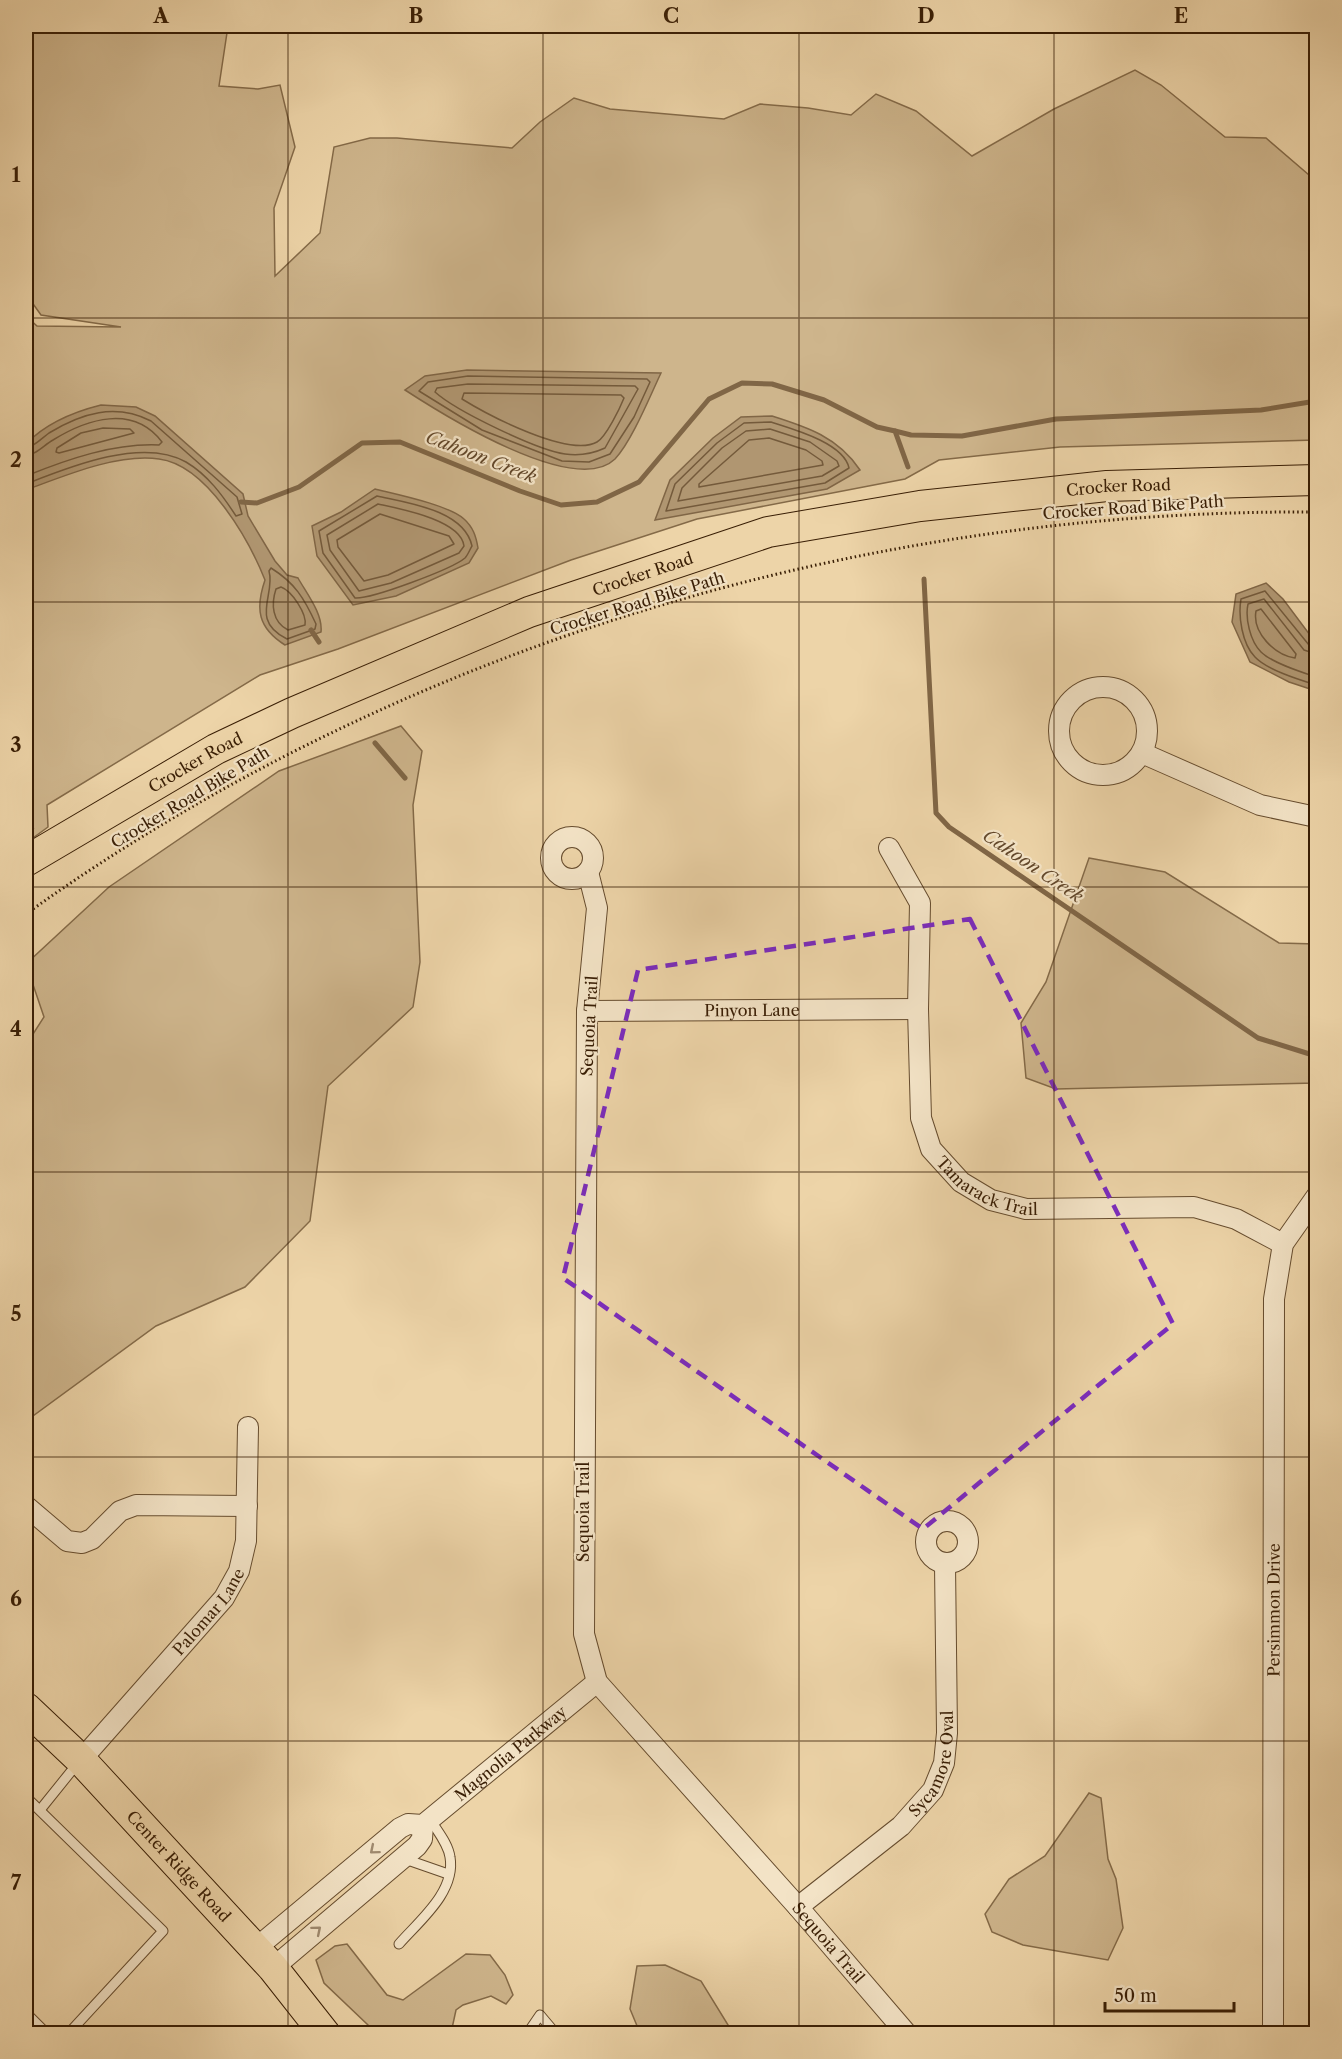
<svg xmlns="http://www.w3.org/2000/svg" width="1342" height="2059" font-family="'Libre Caslon Text',serif">
<style>
.green{fill:#ceb58c;stroke:#846a48;stroke-width:1.5}
.water{fill:#b09671;stroke:#806646;stroke-width:1.5}
.lines{fill:none;stroke-linecap:round;stroke-linejoin:round}
.shore{stroke:#745a3b;stroke-width:1.5}
.stream{stroke:#806646;stroke-width:5}
.lane-casing{stroke:#664c2e;stroke-width:11}
.street-casing{stroke:#664c2e;stroke-width:22}
.primary-casing{stroke:#391e05;stroke-width:32}
.path{stroke:#391e05;stroke-width:3;stroke-dasharray:1.5 3;stroke-linecap:butt}
.lane{stroke:#f3e3c6;stroke-width:9}
.street{stroke:#f3e3c6;stroke-width:20}
.primary{stroke:#edd4a8;stroke-width:30}
.oneway{stroke:#9f8a6f}
.marked{fill:none;stroke:#7b2cbf;stroke-width:4.5;stroke-dasharray:12 8;stroke-linejoin:round}
.grid{fill:none;stroke:#391e05;stroke-width:1.5;stroke-opacity:0.55}
.labels{text-anchor:middle;dominant-baseline:central;stroke-width:4.5;stroke-linejoin:round;paint-order:stroke}
.street-label{font-size:16px;fill:#391e05;stroke:#f3e3c6}
.water-label{font-size:18px;font-style:italic;fill:#63482b;stroke:#f3e3c6}
.neatline{fill:none;stroke:#391e05;stroke-width:2}
.grid-label{font-size:20px;text-anchor:middle;font-weight:bold;fill:#391e05}
</style>
<rect width="100%" height="100%" fill="#edd4a8"/>
<filter id="stains"><feTurbulence type="fractalNoise" baseFrequency=".00333" numOctaves="4"/><feColorMatrix values="0 0 0 0 .2 0 0 0 0 .09 0 0 0 0 .02 0 0 0 .5 -.17"/></filter>
<radialGradient id="worn" r=".72"><stop offset=".6" stop-color="#630" stop-opacity="0"/><stop offset="1" stop-color="#630" stop-opacity=".3"/></radialGradient>
<g class="green">
<path d="M26,26H228L219,86L258,89L280,85L295,147L274,208L275,276L320,233L334,147L370,138H397L512,148L540,122L574,98L610,109L724,119L760,104L808,108L851,115L876,94L916,111L972,156L1054,109L1135,70L1161,85L1225,137L1266,138L1316,181V440L1060,447L939,460L905,479L697,519L571,560L338,649L260,675L47,805L48,827L26,843V316L37,326L121,327L41,315L26,294Z"/>
<path d="M401,726L422,751L413,805L420,962L413,1007L328,1086L310,1221L245,1287L156,1326L26,1421V1045L44,1017L26,964L109,887L279,771Z"/>
<path d="M1089,858L1165,872L1279,943L1316,944V1083L1056,1089L1026,1078L1021,1023L1046,982Z"/>
<path d="M1089,1793L1101,1798L1108,1859L1116,1879L1123,1928L1108,1960L1023,1945L992,1932L985,1914L1009,1879L1045,1856Z"/>
<path d="M347,1944L387,1995L403,2000L466,1954L490,1955L505,1975L513,1995L506,2004L491,1996L463,2005L456,2010L451,2033H374L368,2025L324,1983L316,1960L335,1946Z"/>
<path d="M665,1965L701,1981L733,2033H640L630,2009L637,1966Z"/>
</g>
<g class="water">
<path d="M467,370L661,373C650,396 632,441 615,459C575,498 442,414 405,390L425,376Z"/>
<path d="M101,405L136,407L155,416L243,494L248,516L275,561L287,575L298,578C307,594 323,614 321,632L285,645C258,628 255,609 265,580C249,540 207,465 159,459C118,453 64,476 26,490V444C46,423 73,412 101,405Z"/>
<path d="M772,416C807,427 838,437 860,470L827,489L655,520L670,480L713,438L741,417Z"/>
<path d="M375,489C395,494 449,505 464,519C473,527 476,536 478,548L469,563L396,596L353,605L317,556L312,526L341,512Z"/>
<path d="M1266,583L1283,599L1316,643V691L1289,682L1250,662L1232,622L1236,594Z"/>
</g>
<g class="lines">
<g class="shore">
<path d="M468,376L647,379L650,382L634,417L610,454L589,462L562,461L482,430L419,391L428,382Z"/>
<path d="M468,384L635,386L638,389L605,448C592,454 579,456 565,454C537,450 456,411 435,392L437,388Z"/>
<path d="M464,393L621,395L624,398C620,408 606,437 597,442C569,458 488,415 462,399Z"/>
<path d="M771,422C793,429 844,443 849,468L825,483L666,511L675,484L717,443L744,423Z"/>
<path d="M103,428L130,429L134,433L59,453L56,452L57,448L81,433Z"/>
<path d="M770,429L810,442L837,461L839,466L822,476L678,501L682,488L722,448L746,431Z"/>
<path d="M769,438L806,450L822,461L823,465L699,487V484L749,440Z"/>
<path d="M26,448C34,447 42,438 49,433C82,413 115,403 151,421L237,497L242,514L236,516C223,496 208,475 186,462C142,437 69,467 26,484"/>
<path d="M26,455C36,455 44,445 53,440C87,419 133,404 162,442L159,445C114,443 68,459 26,476"/>
<path d="M377,496C408,503 464,510 472,546C470,549 468,555 465,558C452,569 372,599 355,598L323,553L319,531Z"/>
<path d="M378,504C401,509 461,520 464,546L459,553L391,583L359,591L330,550L327,535Z"/>
<path d="M380,514L449,536L454,544L388,575L364,581L338,547L337,540Z"/>
<path d="M271,568C295,583 304,598 316,624L315,629L287,639C249,620 276,595 269,571Z"/>
<path d="M281,587C292,591 307,614 305,625L288,630C272,622 271,604 276,589Z"/>
<path d="M1261,609L1296,654L1295,658C1275,655 1252,633 1256,611Z"/>
<path d="M1316,647L1309,645L1265,591L1241,599C1238,616 1242,644 1255,657C1267,670 1300,680 1316,685"/>
<path d="M1316,654L1304,650L1264,599L1248,604C1245,618 1250,641 1261,652C1272,663 1301,672 1316,677"/>
</g>
<g class="stream">
<path d="M895,431L911,435L962,436L1056,419L1261,410L1316,401"/>
<path d="M241,502L257,503L299,487L362,443L400,442L520,491L561,505L597,502L639,482L709,399L742,383L772,384L824,400L877,427L895,431L908,467"/>
<path d="M924,579L936,813L949,827L1258,1038L1316,1056"/>
<path d="M311,630L319,642"/>
<path d="M375,743L405,778"/>
</g>
<defs>
<g id="lane">
<path d="M26,1797L163,1931L68,2034"/>
<path d="M40,1810L77,1764"/>
<path d="M402,1858L448,1874"/>
<path d="M399,1944C419,1921 456,1892 450,1857C448,1843 437,1831 430,1819"/>
<path d="M26,2013L47,2034"/>
<path d="M527,2034L540,2015L556,2034"/>
</g>
<g id="street">
<circle cx="1103" cy="731" r="44"/>
<path d="M1142,753L1260,805L1316,817"/>
<circle cx="572" cy="858" r="21"/>
<path id="s1" d="M889,848L920,903L918,1009L921,1118L931,1149L961,1182L991,1200L1026,1209L1194,1207L1236,1219L1283,1244"/>
<path id="s2" d="M588,872L597,908L587,1011L584,1634L597,1682L798,1907L907,2034"/>
<path id="s3" d="M587,1011L918,1009"/>
<path d="M26,1506L67,1541L82,1543L92,1539L120,1511L136,1505L247,1506"/>
<circle cx="947" cy="1542" r="21"/>
<path id="s4" d="M81,1760L224,1598L239,1571L246,1541L248,1427"/>
<path id="s5" d="M798,1907L901,1826L933,1790L944,1763L947,1733L945,1564"/>
<path id="s6" d="M255,1949L400,1828L408,1824L423,1825L597,1682"/>
<path d="M273,1968L417,1846L422,1839L423,1825"/>
<path id="s7" d="M1273,2034L1274,1299L1283,1244L1316,1197"/>
</g>
<g id="primary">
<path id="s8" d="M26,861L216,749L292,713L529,612L768,532L920,506L1107,486L1316,480"/>
<path id="s9" d="M26,1708L81,1760L273,1968L325,2034"/>
</g>
</defs>
<use href="#lane" class="lane-casing"/>
<use href="#street" class="street-casing"/>
<use href="#primary" class="primary-casing"/>
<g class="path">
<path d="M26,817L33,829"/>
<path d="M26,914C399,647 859,509 1316,512"/>
</g>
<use href="#lane" class="lane"/>
<use href="#street" class="street"/>
<use href="#primary" class="primary"/>
</g>
<defs><path id="oneway-chevron" d="M-2-3.5L2.5 0L-2 3.5" fill="none" stroke-width="1.6" stroke-linecap="round" stroke-linejoin="round" transform="scale(1.5)"/></defs>
<g class="oneway">
<use href="#oneway-chevron" transform="translate(374 1850) rotate(140)"/>
<use href="#oneway-chevron" transform="translate(317 1930) rotate(-40)"/>
</g>
<path class="marked" d="M970,919L1173,1324L923,1529L563,1278L638,970Z"/>
<path class="grid" d="M288,26V2034M543,26V2034M799,26V2034M1054,26V2034M26,318H1316M26,602H1316M26,887H1316M26,1172H1316M26,1457H1316M26,1741H1316"/>
<g class="labels">
<g class="street-label">
<text stroke="none"><textPath href="#s8" startOffset="1168">Crocker Road</textPath></text>
<text transform="translate(1133 507) rotate(-4)">Crocker Road Bike Path</text>
<text stroke="none"><textPath href="#s8" startOffset="682">Crocker Road</textPath></text>
<text transform="translate(637 603) rotate(-17)">Crocker Road Bike Path</text>
<text stroke="none"><textPath href="#s8" startOffset="196">Crocker Road</textPath></text>
<text transform="translate(190 797) rotate(-31)">Crocker Road Bike Path</text>
<text stroke="none"><textPath href="#s3" startOffset="165">Pinyon Lane</textPath></text>
<text transform="translate(589 1026) rotate(-87)">Sequoia Trail</text>
<text stroke="none"><textPath href="#s1" startOffset="381">Tamarack Trail</textPath></text>
<text transform="translate(583 1512) rotate(-90)">Sequoia Trail</text>
<text stroke="none"><textPath href="#s7" startOffset="424">Persimmon Drive</textPath></text>
<text stroke="none"><textPath href="#s4" startOffset="196">Palomar Lane</textPath></text>
<text stroke="none"><textPath href="#s6" startOffset="326">Magnolia Parkway</textPath></text>
<text stroke="none"><textPath href="#s5" startOffset="204">Sycamore Oval</textPath></text>
<text stroke="none"><textPath href="#s9" startOffset="220">Center Ridge Road</textPath></text>
<text stroke="none"><textPath href="#s2" startOffset="1162">Sequoia Trail</textPath></text>
</g>
<g class="water-label">
<text transform="translate(481 457) rotate(21)">Cahoon Creek</text>
<text transform="translate(1033 866) rotate(34)">Cahoon Creek</text>
</g>
</g>
<rect width="1342" height="2059" fill="none" stroke="#edd4a8" stroke-width="66"/>
<path d="M1105 2002v9h129v-9" fill="none" stroke="#391e05" stroke-width="3"/>
<text x="1114" y="2002" font-size="18" fill="#391e05" stroke="#f3e3c6" stroke-width="4.5" paint-order="stroke">50 m</text>
<rect x="33" y="33" width="1276" height="1993" class="neatline"/>
<g class="grid-label">
<text x="161" y="23">A</text>
<text x="416" y="23">B</text>
<text x="671" y="23">C</text>
<text x="926" y="23">D</text>
<text x="1181" y="23">E</text>
<text x="16" y="182">1</text>
<text x="16" y="467">2</text>
<text x="16" y="752">3</text>
<text x="16" y="1036">4</text>
<text x="16" y="1321">5</text>
<text x="16" y="1606">6</text>
<text x="16" y="1890">7</text>
</g>
<rect width="100%" height="100%" filter="url(#stains)"/>
<rect width="100%" height="100%" fill="url(#worn)"/>
</svg>
